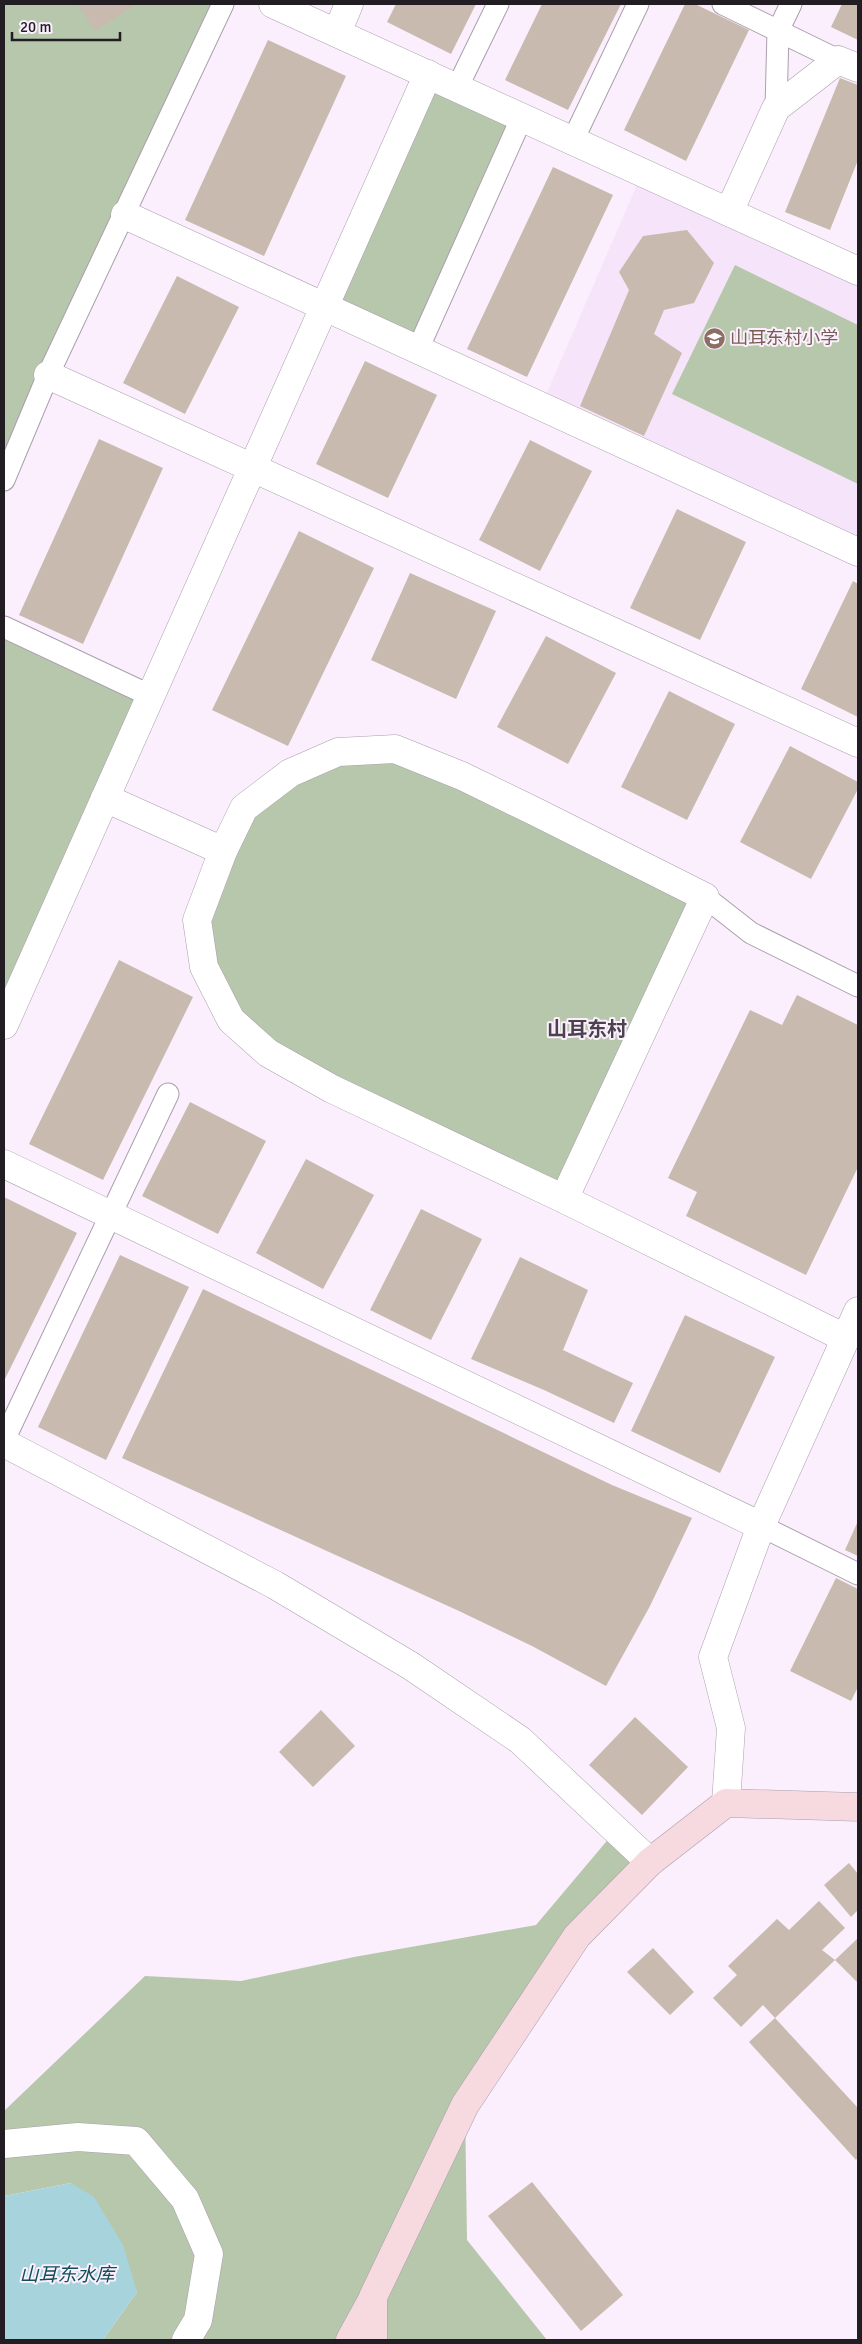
<svg xmlns="http://www.w3.org/2000/svg" width="862" height="2344" font-family="Signika,'Noto Sans SC',sans-serif">
<style>
.built{fill:#f6e5fa}
.green{fill:#b7c7ab}
.water{fill:#a7d4dc}
.building{fill:#c9baaf}
.lines{fill:none;stroke-linecap:round;stroke-linejoin:round}
.lane-casing{stroke:#aa9fad;stroke-width:23}
.street-casing{stroke:#aa9fad;stroke-width:29}
.secondary-casing{stroke:#aa9fad;stroke-width:29}
.lane{stroke:#fff;stroke-width:21}
.street{stroke:#fff;stroke-width:28}
.secondary{stroke:#f6dae0;stroke-width:28}
.labels{text-anchor:middle;dominant-baseline:central;stroke-width:4;stroke-linejoin:round;paint-order:stroke}
.education-label{font-size:18px;fill:#785e54;stroke:#fbeffd;text-anchor:start}
.water-label{font-size:19px;font-style:italic;fill:#0e4f58;stroke:#fbeffd}
.quarter-label{font-size:20px;font-weight:bold;fill:#4b424d;stroke:#fbeffd}
</style>
<rect width="100%" height="100%" fill="#fbeffd"/>
<path class="built" d="M639,180L858,279V545L545,397Z"/>
<g class="green">
<path d="M4,4H223L4,480Z"/>
<path d="M428,74L522,117L418,349L325,306Z"/>
<path d="M735,265L858,325V484L672,394Z"/>
<path d="M4,627L151,696L4,1025Z"/>
<path d="M395,749L705,897L564,1199L231,1020L197,920L223,851L290,773Z"/>
<path d="M616,1830L650,1862L465,2105L467,2240L547,2340H103L137,2292L71,2183L4,2196V2111L145,1976L241,1981L354,1957L536,1925Z"/>
</g>
<path class="water" d="M71,2183L94,2197L123,2245L137,2292L103,2340H4V2196Z"/>
<g class="building">
<path d="M77,4H137L95,31Z"/>
<path d="M396,4H476L451,54L387,22Z"/>
<path d="M542,4H621L568,110L505,80Z"/>
<path d="M685,4H695L749,30L686,161L624,130Z"/>
<path d="M842,4H858V40L831,27Z"/>
<path d="M268,40L346,76L264,256L185,220Z"/>
<path d="M840,78L858,85V160L830,230L785,212Z"/>
<path d="M553,167L613,195L527,377L467,349Z"/>
<path d="M687,230L714,263L694,303L664,310L654,334L682,353L644,436L580,406L629,290L619,272L643,236Z"/>
<path d="M177,276L239,307L185,414L123,383Z"/>
<path d="M365,361L437,395L388,498L316,464Z"/>
<path d="M99,439L163,468L83,644L19,615Z"/>
<path d="M530,440L592,471L540,571L479,540Z"/>
<path d="M677,509L746,542L700,640L630,608Z"/>
<path d="M299,531L374,568L288,746L212,710Z"/>
<path d="M410,573L496,611L456,699L371,660Z"/>
<path d="M853,581L858,584V717L801,689Z"/>
<path d="M546,636L616,673L568,764L497,727Z"/>
<path d="M669,691L735,724L687,820L621,787Z"/>
<path d="M790,746L858,782V789L811,879L740,842Z"/>
<path d="M119,960L193,997L103,1180L29,1144Z"/>
<path d="M797,995L858,1025V1167L806,1275L686,1216L697,1192L668,1178L750,1010L782,1025Z"/>
<path d="M190,1102L266,1141L218,1234L142,1196Z"/>
<path d="M306,1159L374,1195L323,1289L256,1253Z"/>
<path d="M4,1197L77,1233L4,1381Z"/>
<path d="M421,1209L482,1239L431,1340L370,1310Z"/>
<path d="M120,1255L189,1287L106,1460L38,1427Z"/>
<path d="M520,1257L588,1290L563,1350L633,1383L614,1423L544,1390L471,1359Z"/>
<path d="M203,1289L612,1485L692,1518L650,1606L606,1686L532,1646L459,1611L122,1458Z"/>
<path d="M685,1315L775,1357L720,1473L631,1431Z"/>
<path d="M858,1521V1556L845,1550Z"/>
<path d="M836,1578L858,1589V1687L851,1701L790,1671Z"/>
<path d="M321,1710L355,1746L313,1787L279,1752Z"/>
<path d="M635,1717L688,1767L642,1815L589,1765Z"/>
<path d="M849,1863L858,1874V1910L851,1917L824,1885Z"/>
<path d="M819,1901L845,1928L822,1950L835,1960L775,2018L763,2005L741,2027L713,1998L737,1975L728,1966L777,1919L789,1930Z"/>
<path d="M857,1939L858,1940V1983L835,1960Z"/>
<path d="M653,1948L694,1992L670,2015L627,1972Z"/>
<path d="M775,2018L858,2108V2157L856,2160L749,2042Z"/>
<path d="M532,2182L623,2295L581,2331L488,2216Z"/>
</g>
<g class="lines">
<defs>
<g id="lane">
<path d="M723,4L838,60"/>
<path d="M457,88L498,4"/>
<path d="M776,108L778,31L791,4"/>
<path d="M573,140L638,4"/>
<path d="M418,349L522,117"/>
<path d="M4,480L48,375L223,4"/>
<path d="M4,627L151,696"/>
<path d="M705,897L751,933L858,986"/>
<path d="M4,1440L168,1094"/>
<path d="M761,1526L858,1574"/>
</g>
<g id="street">
<path d="M273,4L858,271"/>
<path d="M337,33L349,4"/>
<path d="M729,212L776,108L838,60L858,68"/>
<path d="M125,215L858,552"/>
<path d="M48,375L858,743"/>
<path d="M105,798L223,851"/>
<path d="M4,1025L428,74"/>
<path d="M4,1164L761,1526"/>
<path d="M564,1199L705,897L536,812L462,776L395,749L338,752L290,773L244,808L223,851L197,920L204,967L231,1020L268,1053L332,1089L564,1199L845,1338"/>
<path d="M4,1443L275,1585L411,1666L520,1740L650,1862"/>
<path d="M726,1803L731,1728L713,1657L761,1526L858,1311"/>
<path d="M4,2144L78,2137L136,2141L185,2199L209,2254L198,2320L186,2340"/>
</g>
<g id="secondary">
<path d="M350,2340L372,2300"/>
<path d="M373,2340V2297L465,2105L577,1936L650,1862L726,1803L858,1807"/>
</g>
</defs>
<use href="#lane" class="lane-casing"/>
<use href="#street" class="street-casing"/>
<use href="#secondary" class="secondary-casing"/>
<use href="#lane" class="lane"/>
<use href="#street" class="street"/>
<use href="#secondary" class="secondary"/>
</g>
<defs>
<symbol id="school-disc" viewBox="-11 -11 22 22"><circle r="9.5" fill="#8d6e63" stroke="#fbeffd"/><path d="M0-5L7-2L0 1L-7-2ZM-4 1L0 2.5L4 1V4Q0 6-4 4Z" fill="#fff"/></symbol>
</defs>
<g fill-rule="evenodd">
<use href="#school-disc" x="702" y="326" width="25" height="25"/>
</g>
<g class="labels">
<g class="education-label">
<text x="730" y="338">山耳东村小学</text>
</g>
<g class="water-label">
<text x="67" y="2275">山耳东水库</text>
</g>
<g class="quarter-label">
<text x="587" y="1029">山耳东村</text>
</g>
</g>
<rect width="862" height="2344" fill="none" stroke="#221d23" stroke-width="10"/>
<path d="M12 32v8h108v-8" fill="none" stroke="#221d23" stroke-width="2.5"/>
<text x="20" y="32" font-size="15" fill="#221d23" stroke="#fbeffd" stroke-width="4" paint-order="stroke">20 m</text>
</svg>
